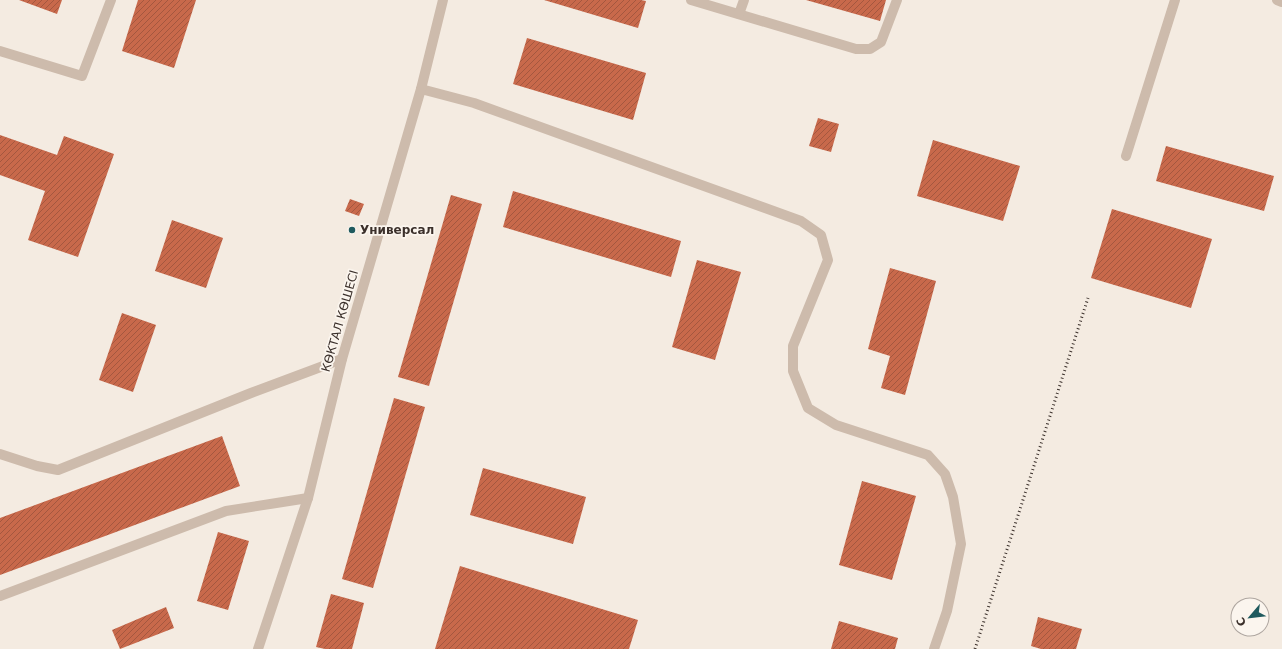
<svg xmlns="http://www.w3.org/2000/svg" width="1282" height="649" font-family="'DejaVu Sans',sans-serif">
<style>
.building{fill:url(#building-hatch)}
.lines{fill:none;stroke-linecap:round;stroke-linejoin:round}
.lane{stroke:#cdbbac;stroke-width:10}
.rail{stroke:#3b302b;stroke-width:3;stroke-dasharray:1 3;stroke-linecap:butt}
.poi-dot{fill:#1f5a5e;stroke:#fbf5ee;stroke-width:1.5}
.labels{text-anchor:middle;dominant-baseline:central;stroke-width:3.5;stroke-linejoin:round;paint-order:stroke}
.poi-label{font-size:12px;font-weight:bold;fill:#3b302b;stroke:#fbf5ee;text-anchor:start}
.street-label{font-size:12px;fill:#3b302b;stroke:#fbf5ee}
</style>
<defs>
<pattern id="building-hatch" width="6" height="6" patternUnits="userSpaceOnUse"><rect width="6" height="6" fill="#c8694b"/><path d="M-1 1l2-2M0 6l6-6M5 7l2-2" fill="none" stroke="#a4573f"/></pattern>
</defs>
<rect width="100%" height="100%" fill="#f4ebe1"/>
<g class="building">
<path d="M19,0H62L57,14Z"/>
<path d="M138,0H196L174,68L122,51Z"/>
<path d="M544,0H641L646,1L638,28Z"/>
<path d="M806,0H886L880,21Z"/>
<path d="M527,38L646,73L633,120L513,84Z"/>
<path d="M818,118L839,124L831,152L809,146Z"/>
<path d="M0,135L57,155L64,136L114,154L78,257L28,240L45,191L0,175Z"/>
<path d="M933,140L1020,166L1003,221L917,196Z"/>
<path d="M1166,146L1274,176L1264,211L1156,181Z"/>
<path d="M513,191L681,241L671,277L503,227Z"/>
<path d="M451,195L482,204L429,386L398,377Z"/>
<path d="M350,199L364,204L359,216L345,211Z"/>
<path d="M1112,209L1212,239L1191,308L1091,278Z"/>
<path d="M172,220L223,238L206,288L155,271Z"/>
<path d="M697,260L741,272L715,360L672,347Z"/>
<path d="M890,268L936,281L905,395L881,388L890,356L868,349Z"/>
<path d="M122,313L156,325L133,392L99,380Z"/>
<path d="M394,398L425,407L373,588L342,579Z"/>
<path d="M222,436L240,486L0,575V518Z"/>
<path d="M483,468L586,497L573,544L470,515Z"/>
<path d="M862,481L916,496L892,580L839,565Z"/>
<path d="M218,532L249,541L228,610L197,601Z"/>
<path d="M460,566L638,620L629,649H435Z"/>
<path d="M331,594L364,603L352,649H325L316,647Z"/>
<path d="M166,607L174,628L120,649L112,630Z"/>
<path d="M1038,617L1082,629L1076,649H1041L1031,646Z"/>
<path d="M839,621L898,638L895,649H831Z"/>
</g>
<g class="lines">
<g class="lane">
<path d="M691,0L856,49H870L881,42L897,0"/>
<path d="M1277,0L1282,2"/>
<path d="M739,14L744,0"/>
<path d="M0,51L82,76L111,0"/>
<path d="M421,89L474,103L801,221L821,235L828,260L793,346V371L808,408L836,425L928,455L945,474L953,497L961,544L947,611L934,649"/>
<path d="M1126,156L1175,0"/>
<path d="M0,454L37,466L58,470L251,393L342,359"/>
<path d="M0,596L226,511L308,498"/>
<path d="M258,649L308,498L342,359L421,89L443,0"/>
</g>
<path class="rail" d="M975,649L1088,298"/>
</g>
<circle class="poi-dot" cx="352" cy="230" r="4"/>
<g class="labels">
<g class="poi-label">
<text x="360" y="230">Универсал</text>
</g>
<g class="street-label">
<text transform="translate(340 321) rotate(-74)">КӨКТАЛ КӨШЕСІ</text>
</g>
</g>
<g transform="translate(1250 617) rotate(242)"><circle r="19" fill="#fbf5ee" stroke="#aea6a0"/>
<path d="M0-3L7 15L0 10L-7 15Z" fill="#1f5a5e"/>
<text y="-6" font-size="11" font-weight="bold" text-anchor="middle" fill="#3b302b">С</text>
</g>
</svg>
